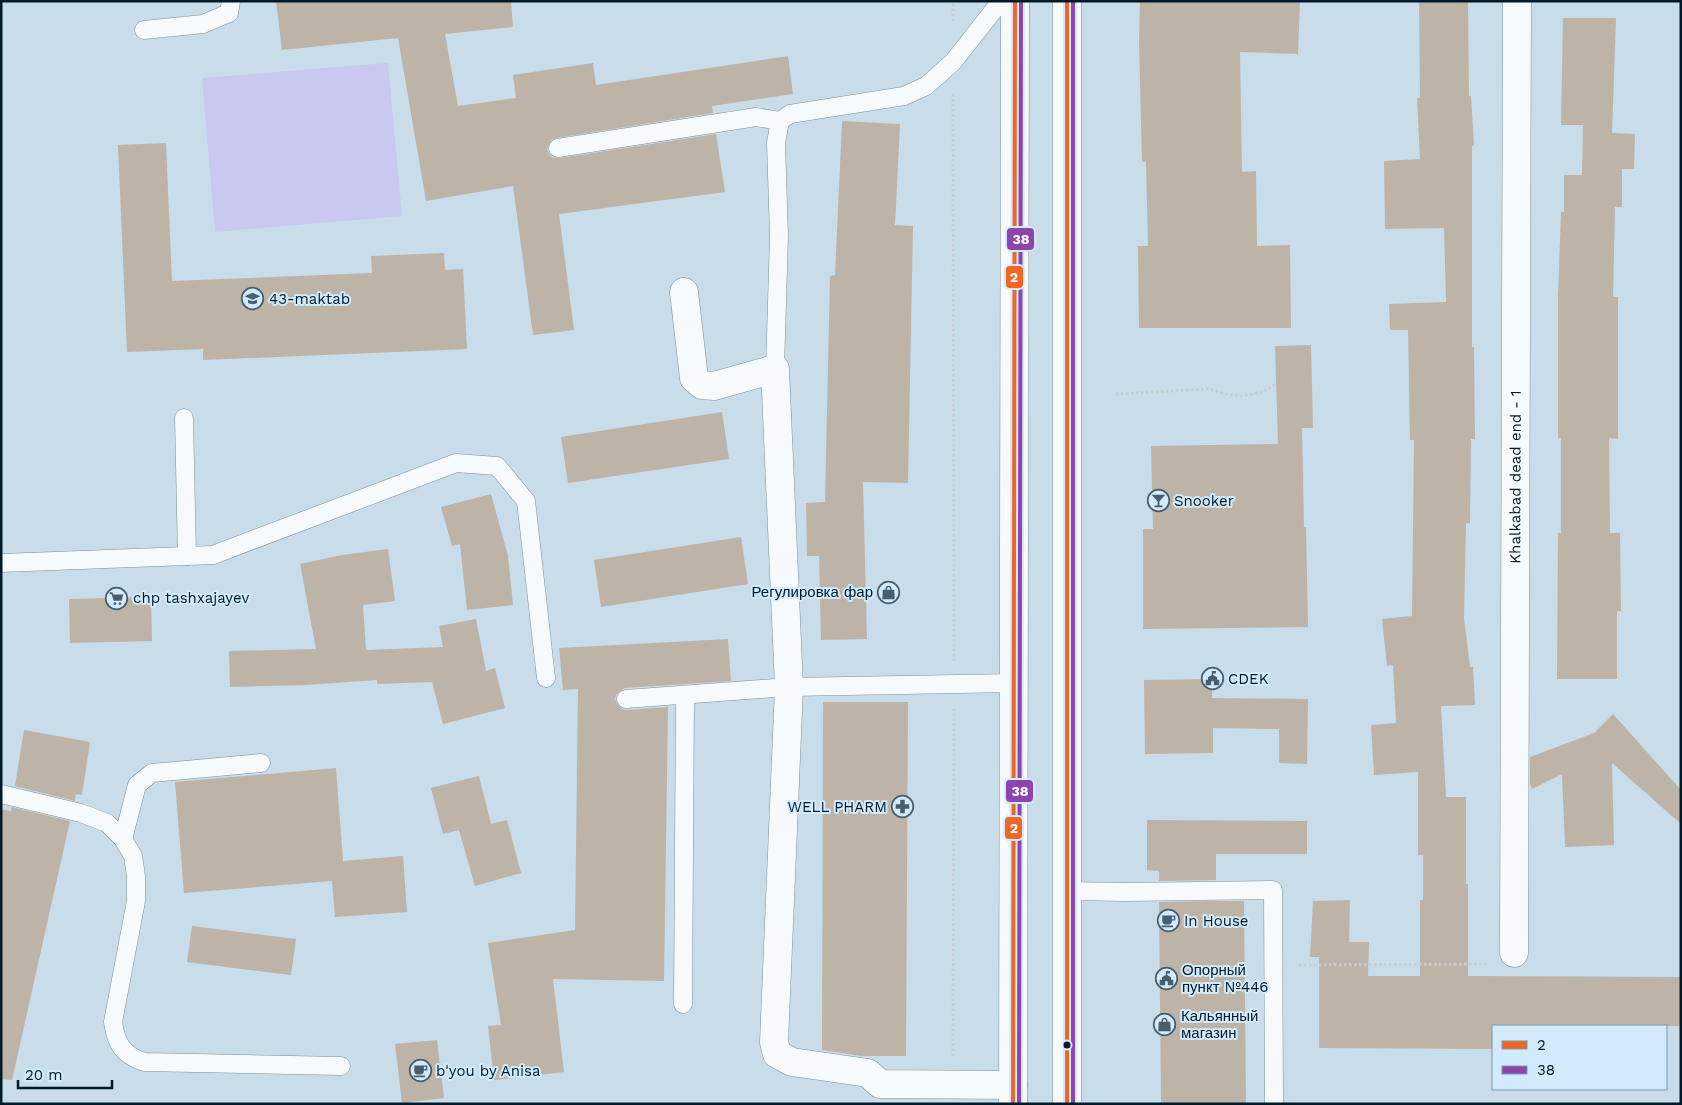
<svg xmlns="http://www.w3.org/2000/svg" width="1682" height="1105" font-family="'Work Sans',sans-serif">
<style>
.green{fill:#c9c8f0}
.building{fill:#beb3a7}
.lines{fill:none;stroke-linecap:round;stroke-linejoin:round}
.lane-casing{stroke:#7b919f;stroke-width:19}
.street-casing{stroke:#7b919f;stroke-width:29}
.secondary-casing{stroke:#7b919f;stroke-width:29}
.path{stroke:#c7ced3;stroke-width:3;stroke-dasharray:2.5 2.5;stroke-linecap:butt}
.lane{stroke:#f7fafc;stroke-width:18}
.street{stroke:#f7fafc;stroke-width:28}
.secondary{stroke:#f7fafc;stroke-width:28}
.bus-1-casing{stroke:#d1ebfc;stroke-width:8}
.bus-2-casing{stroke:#d1ebfc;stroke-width:8}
.bus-1{stroke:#f26522;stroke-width:4}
.bus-2{stroke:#8e44ad;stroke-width:4}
.bus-dot{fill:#001a29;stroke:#d1ebfc;stroke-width:2}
.labels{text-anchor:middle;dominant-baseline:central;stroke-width:4;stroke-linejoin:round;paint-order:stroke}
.poi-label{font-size:15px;fill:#001a29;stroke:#d1ebfc;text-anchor:start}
.street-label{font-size:15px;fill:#001a29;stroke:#d1ebfc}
.line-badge{stroke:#d1ebfc;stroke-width:2}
.badge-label{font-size:14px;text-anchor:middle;font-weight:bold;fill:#fff}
</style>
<rect width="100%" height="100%" fill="#c8dcea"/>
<path class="green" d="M388,63L402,216L215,232L202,78Z"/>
<g class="building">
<path d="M276,1H511L513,27L445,34L458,106L516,98L513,75L593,63L596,85L788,56L793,94L712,106L713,113L556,138L551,140L547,149L549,154L554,158H560L716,134L725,192L559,214L574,330L533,335L513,186L426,201L398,38L282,50Z"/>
<path d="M1140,1H1300L1298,54L1240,52L1242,172L1256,171L1257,246L1290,245L1291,328H1139L1138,246H1148L1146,162H1142L1139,42Z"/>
<path d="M1419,1H1468L1469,96H1471L1474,146H1472V347H1474L1475,439H1471L1470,523H1466L1464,618L1470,667H1473L1475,705L1441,706L1446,797H1466V884H1468V976L1681,977V1026H1493V1049L1319,1048V957H1310L1313,901L1350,900L1349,942H1369L1368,976H1420V900H1423V855H1418V772L1374,775L1371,725L1396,723L1393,665L1387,666L1382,619L1412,616L1414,440H1410L1408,330H1390L1389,304L1446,302L1444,228L1385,229L1384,161L1420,159L1417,98H1420Z"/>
<path d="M1563,18H1616L1612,133L1635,134L1634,169H1622V207H1615L1613,297H1618V439L1609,438L1610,533H1620L1621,611H1617V679H1557L1558,533H1561V438H1558V297L1561,212H1564V175H1582L1583,125H1561Z"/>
<path d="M842,121L900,124L895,225L913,226L908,483L863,482L867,639L821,640L819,556H807L806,503L825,502L830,276L835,275Z"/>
<path d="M166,143L172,281L372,273L371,256L444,253L445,270L463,269L467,349L203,360V349L127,352L118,145Z"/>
<path d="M1311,345L1313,428H1302L1304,527H1306L1308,627L1143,629V529H1153L1151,446L1278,444L1275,346Z"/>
<path d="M722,412L729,459L568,483L561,437Z"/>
<path d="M491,494L508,556L513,605L467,610L460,544L452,546L441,507Z"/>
<path d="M741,537L748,584L601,607L594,560Z"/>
<path d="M388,549L395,601L363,605L366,650L443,647L439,626L476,619L486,671L495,668L505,708L443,724L432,682L377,684V680L306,685L230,687L229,651L316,649L300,564L342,555Z"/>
<path d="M151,597L152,641L70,643L69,599Z"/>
<path d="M728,639L731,681L625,688L620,691L616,695L615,699L618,705L622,709L626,710L668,707L664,981L553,979L564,1072L494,1080L488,1026L501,1025L488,943L575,930L578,689L563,690L559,648Z"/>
<path d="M1212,679V698L1308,699L1307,764L1279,763V729L1213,728V753L1145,754L1144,680Z"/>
<path d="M823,702H908L906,1056H861L822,1050Z"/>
<path d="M1613,714L1681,790V824L1612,763L1614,845L1565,847L1562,774L1532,789L1530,783V757L1594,733Z"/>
<path d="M24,730L90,742L82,795L76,794L75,801L15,786Z"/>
<path d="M336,768L343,861L403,856L407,912L335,917L332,881L184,893L175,782Z"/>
<path d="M479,776L491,824L507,820L521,873L475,886L459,830L443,834L431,788Z"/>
<path d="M11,807L70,821L12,1080L1,1079V809L11,811Z"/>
<path d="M1147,820L1307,821V854H1216V880L1159,881V871L1147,870Z"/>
<path d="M1215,901H1244L1246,1104H1161L1159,902Z"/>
<path d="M192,926L296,939L291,975L187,962Z"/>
<path d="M437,1040L444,1098L402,1103L395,1044Z"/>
</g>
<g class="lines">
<defs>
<g id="lane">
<path d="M144,30L203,24L229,13L231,1"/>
<path d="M558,148L756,117L780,121"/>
<path d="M775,369L779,236L776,143L780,121L790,114L904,96L926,86L953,62L1001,1"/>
<path d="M184,418L187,556"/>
<path d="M1,563L213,555L456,463L497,466L526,501L546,678"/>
<path d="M626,699L789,687L1014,683"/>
<path d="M1,794L81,813L107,823L123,839L133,856L136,876V901L113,1022C116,1044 123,1055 144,1062L341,1066"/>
<path d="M123,839L137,785L152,773L261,763"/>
<path d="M1066,891L1126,892L1273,890L1274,1104"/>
<path d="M683,1004L685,695"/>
</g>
<g id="street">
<path d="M684,292L694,378L702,385L714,386L775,369L789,687L774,1042L777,1054L792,1062L868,1073L880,1084L1013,1085"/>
<path id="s1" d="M1514,953L1517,1"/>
</g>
<g id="secondary">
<path d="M1013,1104L1015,1"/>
<path d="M1067,1104V1"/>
</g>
</defs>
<use href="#lane" class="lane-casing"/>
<use href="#street" class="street-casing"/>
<use href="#secondary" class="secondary-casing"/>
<g class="path">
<path d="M953,21V1"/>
<path d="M953,94L954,661"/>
<path d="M1116,394L1208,389L1225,394L1242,396L1263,392L1276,384"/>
<path d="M1299,965L1487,964"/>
<path d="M953,1056L954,709"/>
</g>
<use href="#lane" class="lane"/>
<use href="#street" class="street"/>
<use href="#secondary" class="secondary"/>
<defs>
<g id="bus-1">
<path d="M1067,1V1104"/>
<path d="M1013,1104L1015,1"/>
</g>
<g id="bus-2">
<path d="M1073,1V1104"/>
<path d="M1019,1104L1021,1"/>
</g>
</defs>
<use href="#bus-1" class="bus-1-casing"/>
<use href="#bus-2" class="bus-2-casing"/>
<use href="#bus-1" class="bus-1"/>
<use href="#bus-2" class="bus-2"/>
</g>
<defs>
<symbol id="school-ring" viewBox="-11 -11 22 22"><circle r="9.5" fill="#d1ebfc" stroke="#465e6d" stroke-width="1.5"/><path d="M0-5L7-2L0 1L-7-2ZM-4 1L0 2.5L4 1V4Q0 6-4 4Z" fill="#465e6d"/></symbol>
<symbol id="bar-ring" viewBox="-11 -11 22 22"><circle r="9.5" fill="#d1ebfc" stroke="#465e6d" stroke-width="1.5"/><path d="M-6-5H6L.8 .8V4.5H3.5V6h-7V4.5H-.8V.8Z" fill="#465e6d"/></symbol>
<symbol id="shop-ring" viewBox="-11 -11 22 22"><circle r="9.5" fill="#d1ebfc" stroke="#465e6d" stroke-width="1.5"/><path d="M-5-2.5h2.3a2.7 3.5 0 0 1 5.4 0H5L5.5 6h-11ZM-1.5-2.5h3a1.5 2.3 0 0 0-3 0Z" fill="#465e6d"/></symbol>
<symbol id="supermarket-ring" viewBox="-11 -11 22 22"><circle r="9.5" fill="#d1ebfc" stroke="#465e6d" stroke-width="1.5"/><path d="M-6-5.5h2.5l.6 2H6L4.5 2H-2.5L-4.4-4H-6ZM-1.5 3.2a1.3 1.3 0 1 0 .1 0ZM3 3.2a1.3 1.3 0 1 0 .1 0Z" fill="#465e6d"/></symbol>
<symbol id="civic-ring" viewBox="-11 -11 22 22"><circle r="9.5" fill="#d1ebfc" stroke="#465e6d" stroke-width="1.5"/><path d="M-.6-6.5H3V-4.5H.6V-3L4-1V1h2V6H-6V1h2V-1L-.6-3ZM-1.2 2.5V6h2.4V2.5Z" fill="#465e6d"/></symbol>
<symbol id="pharmacy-ring" viewBox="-11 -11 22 22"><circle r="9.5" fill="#d1ebfc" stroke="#465e6d" stroke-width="1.5"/><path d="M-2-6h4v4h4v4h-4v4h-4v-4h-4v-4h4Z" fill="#465e6d"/></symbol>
<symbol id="cafe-ring" viewBox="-11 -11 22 22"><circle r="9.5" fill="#d1ebfc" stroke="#465e6d" stroke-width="1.5"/><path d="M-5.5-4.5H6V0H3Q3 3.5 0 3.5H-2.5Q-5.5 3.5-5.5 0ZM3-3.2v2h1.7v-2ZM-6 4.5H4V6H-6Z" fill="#465e6d"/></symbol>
</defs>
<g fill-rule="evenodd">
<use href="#school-ring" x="240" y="286" width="25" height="25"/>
<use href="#bar-ring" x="1146" y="488" width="25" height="25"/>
<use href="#shop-ring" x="876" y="580" width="25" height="25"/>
<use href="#supermarket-ring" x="104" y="586" width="25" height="25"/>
<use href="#civic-ring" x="1200" y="666" width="25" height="25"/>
<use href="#pharmacy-ring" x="890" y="794" width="25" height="25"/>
<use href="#cafe-ring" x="1156" y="908" width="25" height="25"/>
<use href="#civic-ring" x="1154" y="966" width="25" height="25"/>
<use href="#shop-ring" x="1152" y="1012" width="25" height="25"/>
<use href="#cafe-ring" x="408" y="1058" width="25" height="25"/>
</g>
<circle class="bus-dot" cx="1067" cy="1045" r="4.5"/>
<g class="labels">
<g class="poi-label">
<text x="269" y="299">43-maktab</text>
<text x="1174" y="501">Snooker</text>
<text x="873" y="592" text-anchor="end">Регулировка фар</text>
<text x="133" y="598">chp tashxajayev</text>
<text x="1228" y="679">CDEK</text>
<text x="887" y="807" text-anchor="end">WELL PHARM</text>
<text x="1184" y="921">In House</text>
<text x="1182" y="970">Опорный<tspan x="1182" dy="17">пункт №446</tspan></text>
<text x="1181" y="1016">Кальянный<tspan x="1181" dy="17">магазин</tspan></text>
<text x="436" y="1071">b'you by Anisa</text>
</g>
<g class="street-label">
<text stroke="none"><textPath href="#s1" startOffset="476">Khalkabad dead end - 1</textPath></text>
</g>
</g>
<g class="line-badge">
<rect x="1006" y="227" width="29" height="24" rx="5" fill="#8e44ad"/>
<rect x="1005" y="265" width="19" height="24" rx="5" fill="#f26522"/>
<rect x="1005" y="779" width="29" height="24" rx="5" fill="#8e44ad"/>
<rect x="1004" y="816" width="19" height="24" rx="5" fill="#f26522"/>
</g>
<g class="badge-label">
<text x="1021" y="244">38</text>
<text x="1014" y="282">2</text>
<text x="1020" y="796">38</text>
<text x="1014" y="833">2</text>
</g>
<rect width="1682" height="1105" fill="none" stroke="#001a29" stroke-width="5"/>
<rect x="1492" y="1025" width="175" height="65" fill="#d1ebfc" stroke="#7d97a8"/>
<rect x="1502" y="1041" width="25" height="8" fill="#f26522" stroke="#7d97a8"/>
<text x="1537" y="1050" font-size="15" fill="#001a29">2</text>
<rect x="1502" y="1066" width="25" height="8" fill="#8e44ad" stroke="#7d97a8"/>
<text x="1537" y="1075" font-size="15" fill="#001a29">38</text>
<path d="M18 1080v8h94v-8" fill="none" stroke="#001a29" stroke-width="2.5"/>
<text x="25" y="1080" font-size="15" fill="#001a29" stroke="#d1ebfc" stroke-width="4" paint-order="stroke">20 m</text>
</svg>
